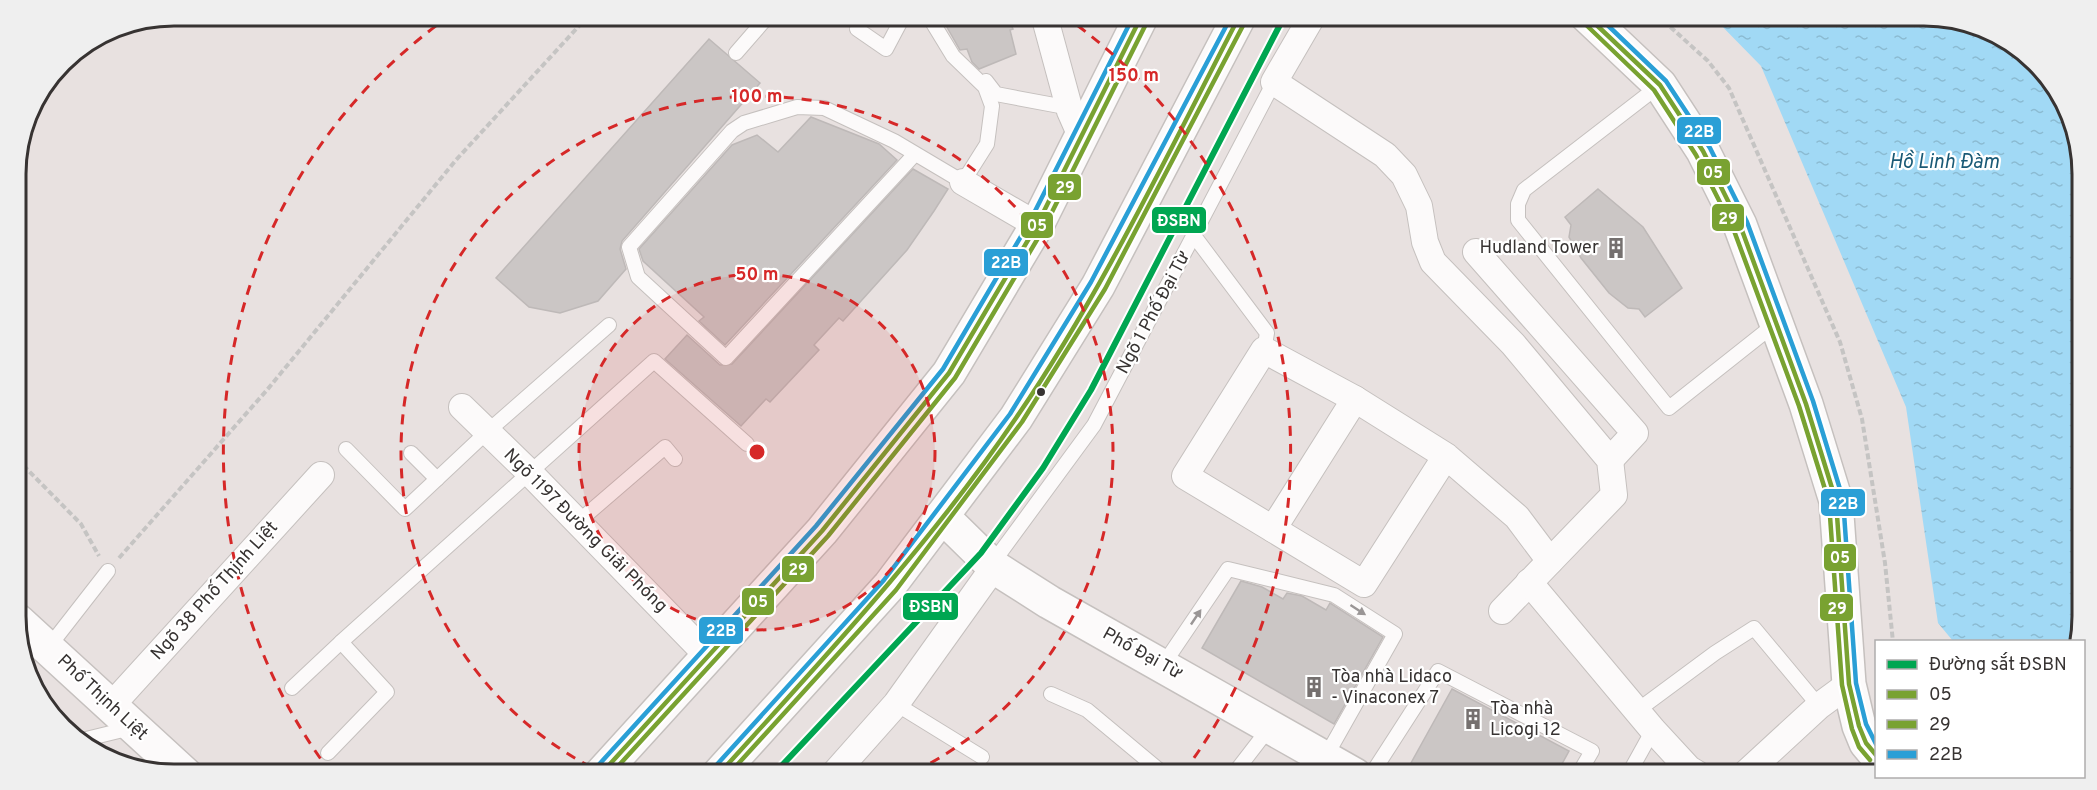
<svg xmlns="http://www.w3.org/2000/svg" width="2097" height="790" font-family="Overpass,sans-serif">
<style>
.water{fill:url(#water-ripples)}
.building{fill:#cbc6c5;stroke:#beb9b8;stroke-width:1.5}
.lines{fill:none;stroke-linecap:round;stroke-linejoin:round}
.lane-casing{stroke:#c5c0be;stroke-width:16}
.street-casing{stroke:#c5c0be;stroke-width:28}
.secondary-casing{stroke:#c5c0be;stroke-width:36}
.primary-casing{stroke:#c5c0be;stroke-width:36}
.path{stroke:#c5c4c3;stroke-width:4;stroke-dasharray:6 3;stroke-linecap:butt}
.lane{stroke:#fcfafa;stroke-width:14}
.street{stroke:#fcfafa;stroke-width:26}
.secondary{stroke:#fcfafa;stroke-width:33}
.primary{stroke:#fcfafa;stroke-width:33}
.bus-1-casing{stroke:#fff;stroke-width:9}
.bus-2-casing{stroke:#fff;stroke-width:9}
.bus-3-casing{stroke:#fff;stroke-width:9}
.bus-1{stroke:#79a231;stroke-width:4.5}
.bus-2{stroke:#79a231;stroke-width:4.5}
.bus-3{stroke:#2a9fd6;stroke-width:4.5}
.rail-1-casing{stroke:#fff;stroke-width:10}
.rail-1{stroke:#00a651;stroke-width:6}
.oneway{fill:#9a9696}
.ring{fill:none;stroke:#d62828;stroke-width:3;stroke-dasharray:10 8}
.bus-dot{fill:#373332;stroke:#fff;stroke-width:2}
.labels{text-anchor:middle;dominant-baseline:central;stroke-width:4.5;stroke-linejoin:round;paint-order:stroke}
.poi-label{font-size:18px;fill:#373332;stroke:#fff;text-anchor:start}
.street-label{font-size:18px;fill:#373332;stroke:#fff}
.water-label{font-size:20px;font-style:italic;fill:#1a5a76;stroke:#fff}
.rim{fill:none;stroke:#373332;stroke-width:3}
.centre{fill:#d62828;stroke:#fff;stroke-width:3}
.ring-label{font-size:18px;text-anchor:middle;font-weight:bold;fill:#d62828;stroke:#fff;stroke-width:4.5;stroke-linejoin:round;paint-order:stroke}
.line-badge{stroke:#fff;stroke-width:2}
.badge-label{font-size:16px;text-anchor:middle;font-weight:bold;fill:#fff}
</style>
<defs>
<pattern id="water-ripples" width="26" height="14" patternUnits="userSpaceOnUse" patternTransform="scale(1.5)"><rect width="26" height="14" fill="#a1d9f5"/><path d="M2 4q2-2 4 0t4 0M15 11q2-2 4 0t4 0" fill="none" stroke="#8bbbd2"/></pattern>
</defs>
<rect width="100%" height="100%" fill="#e8e1e0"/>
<path class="water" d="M1711,15H1924L1975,24L2049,77L2081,152L2082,617L2078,641H1953L1938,623L1906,407L1761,66Z"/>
<g class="building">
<path d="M940,15H1007L1013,29L1010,30L1016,54L979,69L972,62L967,49L960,50Z"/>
<path d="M709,39L760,83L622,241L620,249L626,269L598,301L560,313L529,307L496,278Z"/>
<path d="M811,117L879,144L897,160L725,345L699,321L704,317L643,261L639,249L732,145L757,135L778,152Z"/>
<path d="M913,169L948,189L934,211L907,250L843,321L839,318L814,345L819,350L770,402L766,399L741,426L665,359L687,335L720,365L732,364Z"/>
<path d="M1598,189L1643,227L1682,288L1645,317L1639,309L1628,308L1609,293L1581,258L1569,237L1571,225L1565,217Z"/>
<path d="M1241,581L1262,587L1283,599L1287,593L1302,596L1326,610L1330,603L1383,637L1334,724L1202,648Z"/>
<path d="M1452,689L1569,751L1556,775H1434L1411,763Z"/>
</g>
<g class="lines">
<defs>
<g id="lane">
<path d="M857,29L886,49L904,15"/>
<path d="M736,53L769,15"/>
<path d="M986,81L996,94L1065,107L1070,111"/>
<path d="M1660,85L1524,190L1518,204V220L1669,408L1775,324"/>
<path d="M915,154L726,358L638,277L629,247L732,131L744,123L797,107L824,108L894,141L963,182L987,144L992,106L985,87L953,56L928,15"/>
<path d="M1195,237L1267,333L1264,350"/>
<path d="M346,449L405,509L487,432L609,325"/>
<path d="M411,453L437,479"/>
<path d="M578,522L665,447L675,459"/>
<path d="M994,567L1000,553L1094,425L1274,82"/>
<path d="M48,648L108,571"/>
<path d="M1163,665L1228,569L1334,595L1395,634L1325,758"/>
<path d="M292,688L341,642"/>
<path d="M1051,694L1087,710L1165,775"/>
<path d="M896,704L982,757"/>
<path d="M1638,710L1715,653L1754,628L1819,706"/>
<path d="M82,740L131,728"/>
<path d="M328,753L387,692L341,642L654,361L747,444"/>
<path d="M1233,775L1270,727"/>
<path d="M1371,775L1438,671L1592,751L1578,775"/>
<path d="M1628,775L1653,730"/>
</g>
<g id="street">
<path d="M1044,15L1070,111L1081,136"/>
<path d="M1313,15L1274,82L1385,155L1404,175L1419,206L1425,242L1433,262L1513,344L1610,460L1614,495L1502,611"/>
<path d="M963,182L1037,225"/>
<path d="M1476,252L1635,433L1610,460"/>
<path d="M462,407L528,471L708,656"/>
<path d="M1446,456L1364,584L1185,476L1264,350L1355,399L1446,456L1517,517L1550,561"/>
<path d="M1273,529L1355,399"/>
<path d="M1529,582L1653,730L1689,769L1699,775"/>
<path d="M110,707L321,475"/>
<path d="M833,775L896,704L994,567"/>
<path d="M1744,775L1819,706L1849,684"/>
</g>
<g id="secondary">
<path d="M1586,15L1660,85L1703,151L1740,225L1806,404L1836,501L1849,684L1859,726L1866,743L1876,755"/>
<path d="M942,516L994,567L1049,602L1355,775"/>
<path d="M18,621L186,775"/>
</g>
<g id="primary">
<path d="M600,775L822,531L949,373L1037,225L1142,15"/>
<path d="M718,775L890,585L1016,418L1098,286L1240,15"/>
</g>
</defs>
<use href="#lane" class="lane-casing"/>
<use href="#street" class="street-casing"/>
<use href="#secondary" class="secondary-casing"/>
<use href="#primary" class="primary-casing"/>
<g class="path">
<path d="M1657,15L1708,61L1729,88L1840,342L1862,419L1885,563L1893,642"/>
<path d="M17,459L81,524L99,556"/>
<path d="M119,558L267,390L456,160L589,15"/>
</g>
<use href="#lane" class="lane"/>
<use href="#street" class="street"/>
<use href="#secondary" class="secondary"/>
<use href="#primary" class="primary"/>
<defs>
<g id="bus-1">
<path d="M1586,15L1660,85L1703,151L1740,225L1806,404L1836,501L1849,684L1859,726L1866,743L1876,755"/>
<path d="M600,775L822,531L949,373L1037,225L1142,15"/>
<path d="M718,775C822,660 929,546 1016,418C1103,291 1169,151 1240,15"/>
</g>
<g id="bus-2">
<path d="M1581,20L1654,90L1696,155L1733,228L1799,406L1829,502L1842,685L1852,729L1859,747L1870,760"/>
<path d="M610,775L828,536L955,378L1044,228L1149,18"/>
<path d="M728,775L896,590L1022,422L1105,289L1247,18"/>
</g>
<g id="bus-3">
<path d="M1597,15L1666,81L1710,148L1747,222L1813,401L1843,499L1856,683L1866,724L1876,744"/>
<path d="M594,770L816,526L943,369L1030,221L1134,15"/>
<path d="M712,770L884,580L1010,414L1091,282L1232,15"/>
</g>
</defs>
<use href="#bus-1" class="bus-1-casing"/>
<use href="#bus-2" class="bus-2-casing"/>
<use href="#bus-3" class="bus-3-casing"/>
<use href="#bus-1" class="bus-1"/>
<use href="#bus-2" class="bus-2"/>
<use href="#bus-3" class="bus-3"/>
<defs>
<path id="rail-1" d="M773,775L981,553L1043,468L1091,390L1285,15"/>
</defs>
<use href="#rail-1" class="rail-1-casing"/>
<use href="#rail-1" class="rail-1"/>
</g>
<defs><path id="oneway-solid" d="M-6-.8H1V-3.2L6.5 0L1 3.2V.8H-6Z" transform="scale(1.5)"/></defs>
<g class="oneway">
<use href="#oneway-solid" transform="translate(1358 610) rotate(33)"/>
<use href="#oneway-solid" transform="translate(1196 617) rotate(-56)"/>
</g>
<circle cx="757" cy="452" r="178" fill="#d62828" fill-opacity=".12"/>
<g class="ring">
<circle cx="757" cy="452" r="178"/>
<path d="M607 775A356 356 0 1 1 907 775"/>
<path d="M331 773A533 533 0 0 1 451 15M1063 15A533 533 0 0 1 1183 773"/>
</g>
<defs>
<symbol id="building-bare" viewBox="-9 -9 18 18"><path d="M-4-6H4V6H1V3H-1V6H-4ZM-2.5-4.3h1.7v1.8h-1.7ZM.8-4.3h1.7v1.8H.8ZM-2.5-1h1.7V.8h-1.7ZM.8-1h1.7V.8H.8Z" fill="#75706f" stroke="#fff" stroke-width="2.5" paint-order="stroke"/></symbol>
</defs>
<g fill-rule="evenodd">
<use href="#building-bare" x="1601" y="233" width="30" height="30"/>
<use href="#building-bare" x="1299" y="672" width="30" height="30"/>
<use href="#building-bare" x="1458" y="704" width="30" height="30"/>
</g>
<circle class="bus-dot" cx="1041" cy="392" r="5"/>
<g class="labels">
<g class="poi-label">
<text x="1599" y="248" text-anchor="end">Hudland Tower</text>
<text x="1331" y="677">Tòa nhà Lidaco<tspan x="1331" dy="21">- Vinaconex 7</tspan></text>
<text x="1490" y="709">Tòa nhà<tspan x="1490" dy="21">Licogi 12</tspan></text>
</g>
<g class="street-label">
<text transform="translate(1154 313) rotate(-62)">Ngõ 1 Phố Đại Từ</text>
<text transform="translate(585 531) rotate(45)">Ngõ 1197 Đường Giải Phóng</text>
<text transform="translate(215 591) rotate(-48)">Ngõ 38 Phố Thįnh Liệt</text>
<text transform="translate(1142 654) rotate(29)">Phố Đại Từ</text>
<text transform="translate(102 698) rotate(43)">Phố Thịnh Liệt</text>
</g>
<g class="water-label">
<text x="1944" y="163">Hồ Linh Đàm</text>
</g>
</g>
<path d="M0 0H2097V790H0ZM174 26H1924A148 148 0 0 1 2072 174V616A148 148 0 0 1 1924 764H174A148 148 0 0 1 26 616V174A148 148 0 0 1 174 26Z" fill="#efefef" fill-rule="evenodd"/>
<path class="rim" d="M174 26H1924A148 148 0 0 1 2072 174V616A148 148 0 0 1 1924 764H174A148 148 0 0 1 26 616V174A148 148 0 0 1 174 26Z"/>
<circle cx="757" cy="452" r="9" class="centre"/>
<g class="ring-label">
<text x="1134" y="81">150 m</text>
<text x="757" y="102">100 m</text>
<text x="757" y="280">50 m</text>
</g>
<g class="line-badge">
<rect x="1676" y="116" width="46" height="29" rx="6" fill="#2a9fd6"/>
<rect x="1696" y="158" width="35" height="28" rx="6" fill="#79a231"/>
<rect x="1047" y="173" width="35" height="28" rx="6" fill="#79a231"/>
<rect x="1711" y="203" width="34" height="29" rx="6" fill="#79a231"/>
<rect x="1151" y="206" width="56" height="28" rx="6" fill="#00a651"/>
<rect x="1020" y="211" width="34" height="28" rx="6" fill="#79a231"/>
<rect x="983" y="248" width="46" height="29" rx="6" fill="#2a9fd6"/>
<rect x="1820" y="488" width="46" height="29" rx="6" fill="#2a9fd6"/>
<rect x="1823" y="543" width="34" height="29" rx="6" fill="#79a231"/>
<rect x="781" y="555" width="34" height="28" rx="6" fill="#79a231"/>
<rect x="741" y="587" width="34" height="29" rx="6" fill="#79a231"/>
<rect x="902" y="592" width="57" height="29" rx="6" fill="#00a651"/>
<rect x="1819" y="593" width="35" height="29" rx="6" fill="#79a231"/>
<rect x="698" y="616" width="46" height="29" rx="6" fill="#2a9fd6"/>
</g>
<g class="badge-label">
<text x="1699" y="137">22B</text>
<text x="1713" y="178">05</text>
<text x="1065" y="193">29</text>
<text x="1728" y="224">29</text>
<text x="1179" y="226">ĐSBN</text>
<text x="1037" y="231">05</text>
<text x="1006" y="268">22B</text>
<text x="1843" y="509">22B</text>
<text x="1840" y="563">05</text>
<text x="798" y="575">29</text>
<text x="758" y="607">05</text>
<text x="931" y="612">ĐSBN</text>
<text x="1837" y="614">29</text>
<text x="721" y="636">22B</text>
</g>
<rect x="1875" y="640" width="210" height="138" fill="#ffffff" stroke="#afadad" stroke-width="1.5"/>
<rect x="1887" y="660" width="30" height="9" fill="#00a651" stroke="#afadad" stroke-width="1.5"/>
<text x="1929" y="670" font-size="18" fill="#373332">Đường sắt ĐSBN</text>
<rect x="1887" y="690" width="30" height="9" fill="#79a231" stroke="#afadad" stroke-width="1.5"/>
<text x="1929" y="700" font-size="18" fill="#373332">05</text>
<rect x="1887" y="720" width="30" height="9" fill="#79a231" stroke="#afadad" stroke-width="1.5"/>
<text x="1929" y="730" font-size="18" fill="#373332">29</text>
<rect x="1887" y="750" width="30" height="9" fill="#2a9fd6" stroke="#afadad" stroke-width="1.5"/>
<text x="1929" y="760" font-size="18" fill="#373332">22B</text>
</svg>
